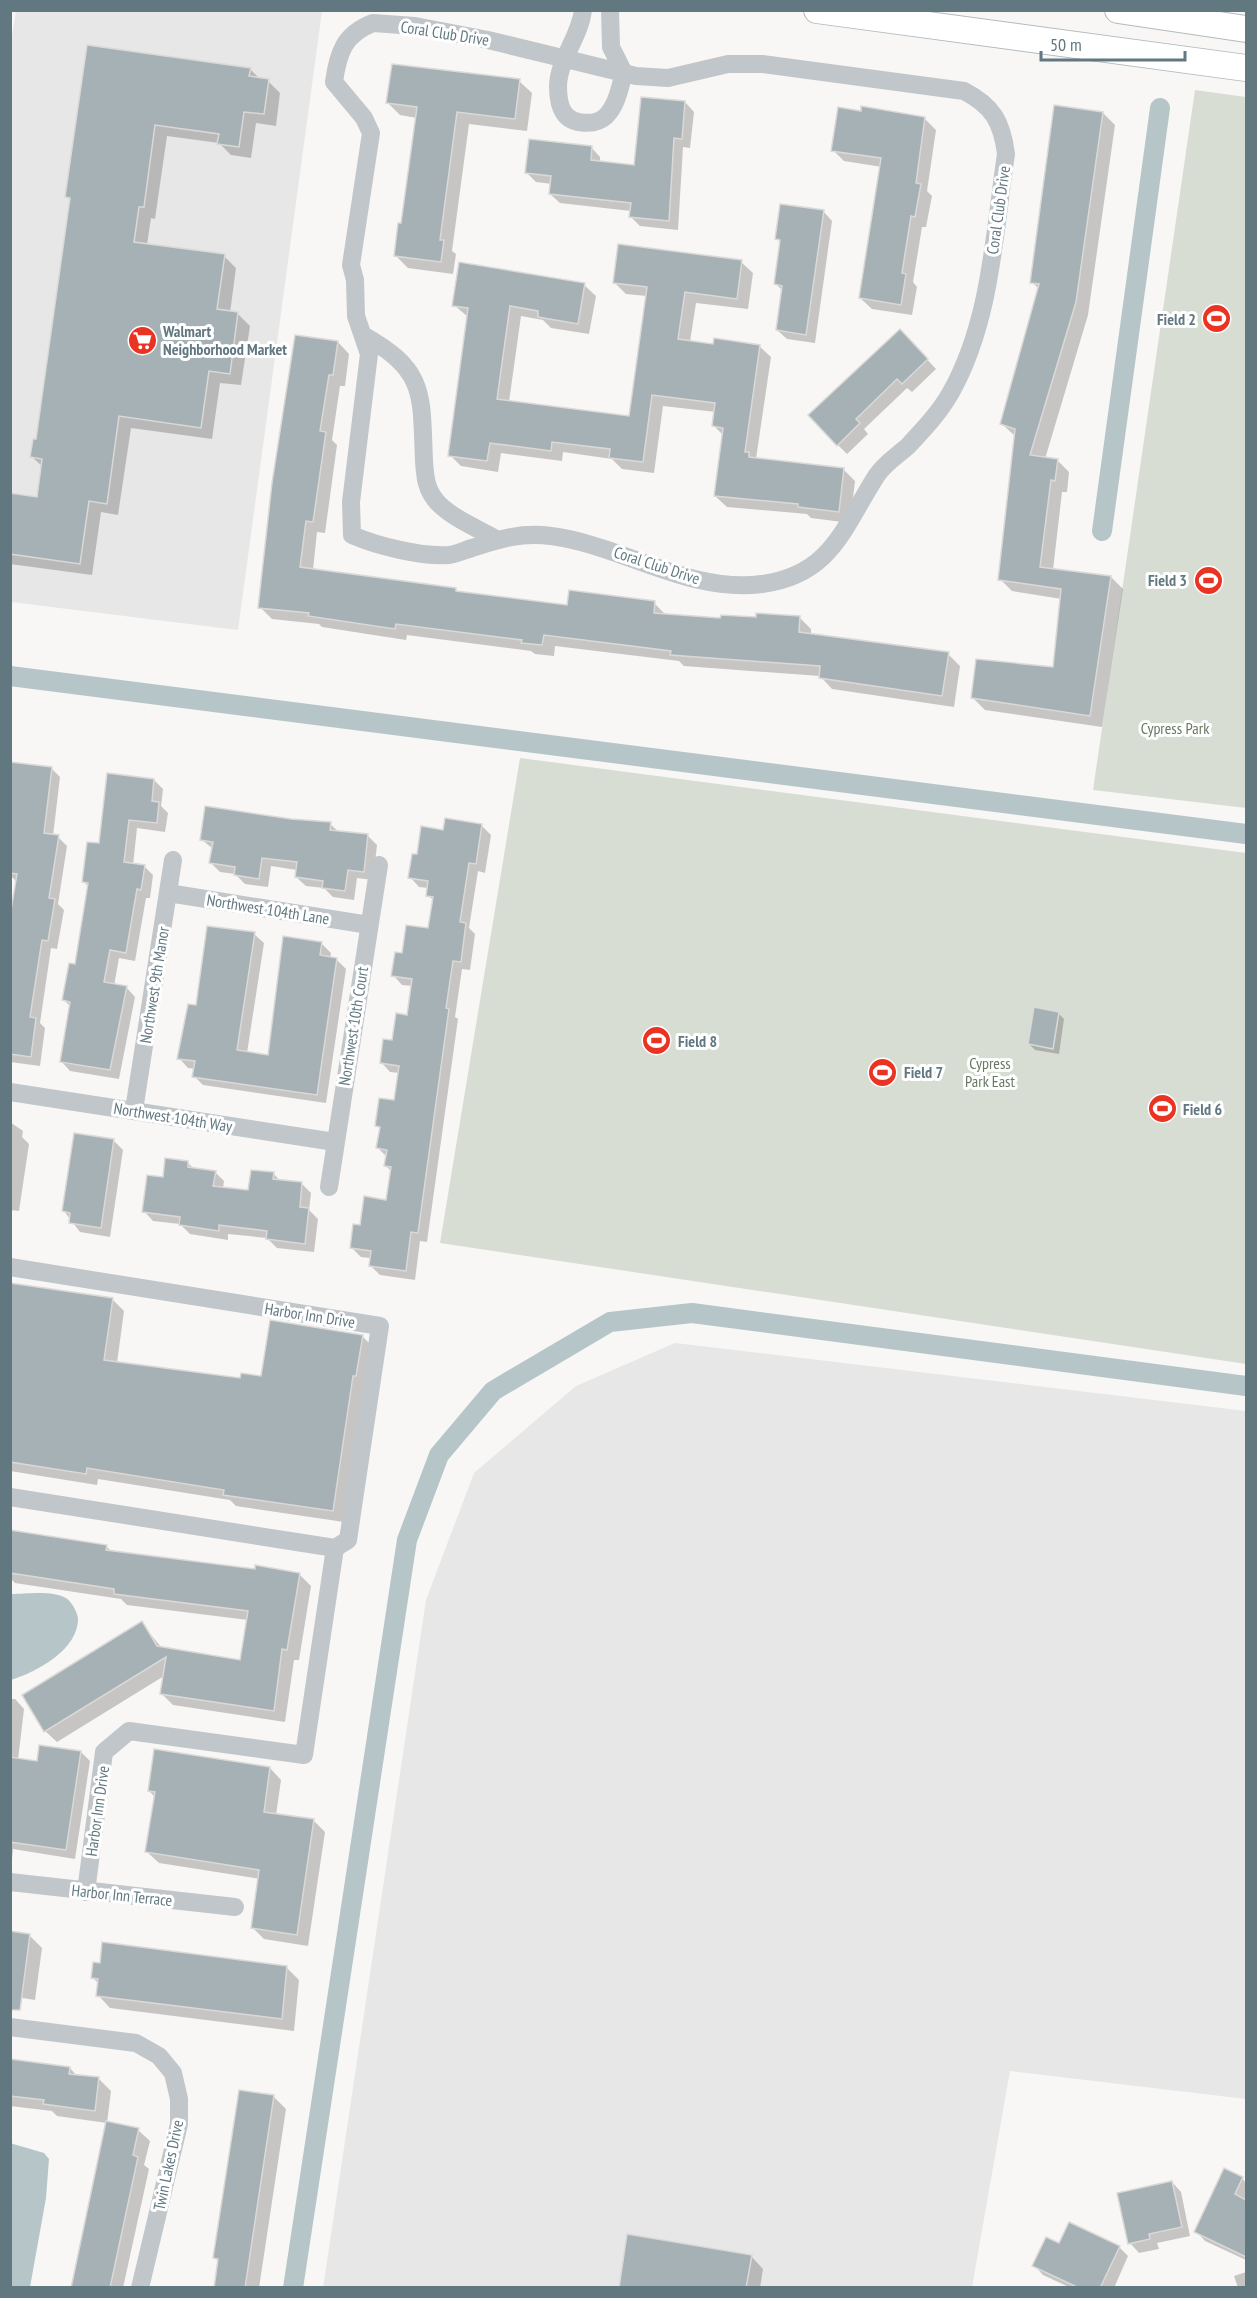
<svg xmlns="http://www.w3.org/2000/svg" width="1257" height="2298" font-family="'PT Sans Narrow',sans-serif">
<style>
.built{fill:#e6e7e6}
.green{fill:#d8ddd4}
.water{fill:#b6c6c8}
.shadow{fill:#0003}
.lines{fill:none;stroke-linecap:round;stroke-linejoin:round}
.canal{stroke:#b6c6c8;stroke-width:20}
.building{fill:#a5b1b5;stroke:#dad9d7;stroke-width:1.5}
.secondary-casing{stroke:#b3babe;stroke-width:28}
.minor{stroke:#c0c6c9;stroke-width:18}
.secondary{stroke:#fff;stroke-width:26}
.labels{text-anchor:middle;dominant-baseline:central;stroke-width:6;stroke-linejoin:round;paint-order:stroke}
.street-label{font-size:16px;fill:#627881;stroke:#fff}
.poi-label{font-size:16px;font-weight:bold;fill:#627881;stroke:#fff;text-anchor:start}
.park-label{font-size:16px;fill:#697961;stroke:#fff}
</style>
<rect width="100%" height="100%" fill="#f8f7f5"/>
<g class="built">
<path d="M16,11H322L238,630L11,602L10,48Z"/>
<path d="M675,1343L1246,1411V2099L1010,2071L972,2287L323,2288L426,1600L474,1473L576,1386Z"/>
</g>
<g class="green">
<path d="M1195,90L1246,97V808L1093,790Z"/>
<path d="M520,758L1246,853V1364L440,1243Z"/>
</g>
<g class="water">
<path d="M11,1594C26,1594 52,1590 66,1598C72,1602 77,1612 78,1618C79,1649 37,1672 11,1680Z"/>
<path d="M10,2143L44,2153L49,2159L46,2198L30,2287H11Z"/>
</g>
<g class="shadow">
<path d="M88,46L250,69L260,79L268,81L280,93L276,126L256,123L251,158L231,155L219,143L167,136L155,219L151,218L147,245L224,256L236,268L230,313L238,314L250,326L241,385L220,383L212,439L131,428L118,515L101,512L92,575L10,564V495L38,499L43,467L32,457L37,441L71,201L67,197Z"/>
<path d="M519,81L532,93L527,131L469,124L452,251L456,254L453,274L408,268L395,255L402,225L417,118L400,115L388,103Z"/>
<path d="M685,102L694,112L690,148L683,147L678,230L640,226L631,217V211L560,203L550,194L552,184L536,182L527,173L591,147L600,157V162L636,167Z"/>
<path d="M1103,113L1115,125L1088,315L1045,459L1057,460L1069,472L1067,492H1062L1053,570L1111,577L1123,589L1102,727L985,710L973,698L1054,668L1062,599L1012,591L1000,579L1015,436L1002,424L1039,289L1032,282Z"/>
<path d="M925,119L936,130L927,191L932,196L926,227H922L913,282L917,287L912,315L872,309L860,298L882,167L844,161L833,150Z"/>
<path d="M823,211L832,221L815,343L787,339L777,330L783,291L776,284L781,243L777,238Z"/>
<path d="M741,262L753,273L748,309L696,303L690,342L714,346H759L771,357L756,459L844,470L855,481L850,523L811,518L807,514L727,507L715,496L723,435L714,426L716,412L663,406L654,473L622,469L612,459L563,452L562,461L501,453L498,472L461,466L450,455L468,317L454,305L584,285L596,296L589,334L551,328L543,320L521,316L509,402L631,418L647,296L626,294L614,282Z"/>
<path d="M909,340L936,369L912,392L907,388L864,429L868,434L847,454L838,445Z"/>
<path d="M338,342L349,354L345,386H340L332,440L337,445L325,533L317,532L313,570L455,589L459,593L568,607L654,603L666,615L722,619L799,617L811,629V635L948,654L960,666L954,707L832,689L820,676L684,666L679,661L555,646L554,656L535,654L531,651L407,635L406,640L322,627L319,624L272,619L260,607Z"/>
<path d="M10,763L51,768L60,777L53,836L58,837L67,846L58,904L64,910L57,949L51,948L40,1023L45,1028L40,1066L10,1062V925L16,881L10,875Z"/>
<path d="M154,780L163,789L161,806L168,813L165,832L137,828L133,865L144,866L153,875L150,898H146L135,961L119,958L114,986L126,987L135,997L119,1079L70,1071L61,1061L70,1006L64,1000L76,965L89,887L83,881L100,845Z"/>
<path d="M290,821L330,824L339,832L368,836L377,845L373,880L357,878L354,900L333,897L324,888L306,886L296,877L297,870L271,866L268,887L245,884L235,874L220,872L211,863L213,849L201,839Z"/>
<path d="M482,826L491,835L485,873L478,871L469,928L475,934L470,970L462,969L455,1017L458,1019L427,1242L420,1241L415,1280L380,1275L370,1265L371,1258L361,1257L351,1247L361,1227L387,1201L391,1171L386,1166L387,1157L378,1148L381,1129L377,1126L396,1102L400,1073L390,1072L381,1062L409,1017L413,986L402,985L393,975L403,955L429,930L434,901L428,895L429,888L419,887L410,877L418,856L445,831Z"/>
<path d="M254,934L264,943L247,1053L269,1057L321,943L331,953L330,958L337,960L346,969L326,1103L203,1085L194,1076L195,1069L188,1068L179,1058L198,1007Z"/>
<path d="M1058,1013L1064,1019L1059,1054L1035,1050L1029,1044Z"/>
<path d="M10,1122L23,1131L22,1137L29,1144L19,1211L10,1210Z"/>
<path d="M114,1141L123,1150L110,1237L80,1232L64,1211Z"/>
<path d="M188,1163L194,1169L215,1172L224,1181L223,1188L250,1191L274,1174L281,1182L302,1184L311,1193L309,1210L318,1219L314,1252L277,1248L267,1238L228,1234V1240L190,1234L180,1224L153,1221L144,1211L164,1179Z"/>
<path d="M10,1284L113,1300L124,1311L117,1363L242,1380L262,1378L362,1336L374,1348L344,1522L236,1506L230,1500L98,1479L97,1485L10,1471Z"/>
<path d="M10,1532L106,1546L112,1552L299,1574L311,1586L299,1660H294L285,1722L173,1705L162,1694L164,1676L57,1742L45,1731L141,1623L162,1648L241,1662L248,1620L127,1605L121,1599L15,1583L10,1578Z"/>
<path d="M10,1699H15L24,1709L18,1760L38,1762L81,1752L90,1761L75,1859L13,1849L11,1869Z"/>
<path d="M270,1768L281,1780L276,1815L314,1821L325,1832L308,1946L264,1939L252,1927L260,1879L159,1863L147,1852L155,1797L149,1791Z"/>
<path d="M29,1935L42,1948L35,2000L10,1996Z"/>
<path d="M286,1967L299,1980L294,2031L110,2008L98,1995L99,1984L93,1978Z"/>
<path d="M10,2061L70,2068L77,2076L99,2079L111,2091L107,2123L138,2130L150,2141L144,2165L149,2169L123,2288H72L107,2123L57,2116L52,2111L10,2106Z"/>
<path d="M274,2097L286,2109L259,2288H215L219,2262L214,2257Z"/>
<path d="M1242,2178L1246,2183V2260L1205,2241L1196,2231Z"/>
<path d="M1172,2182L1181,2192L1190,2236L1157,2243L1159,2249L1139,2253L1130,2243Z"/>
<path d="M1060,2245L1119,2247L1128,2256L1114,2288H1071L1043,2275L1034,2265Z"/>
<path d="M751,2256L763,2269L760,2288H620Z"/>
<path d="M1246,2272V2288H1238L1234,2276Z"/>
</g>
<g class="lines">
<g class="canal">
<path d="M1102,531L1160,108"/>
<path d="M10,676L1246,834"/>
<path d="M293,2288L407,1540L439,1455L493,1391L610,1322L692,1313L1246,1386"/>
</g>
</g>
<g class="building">
<path d="M87,45L251,68L249,76L269,79L264,114L244,112L239,147L217,144L219,134L155,125L144,207H139L134,242L225,254L217,309L238,312L230,374L209,371L201,428L119,416L107,504L89,501L80,564L10,554V493L37,497L42,459L30,457L33,439H36L70,198L65,197Z"/>
<path d="M392,64L520,79L515,119L457,112L440,240H444L441,262L394,256L398,223H401L417,107L386,103Z"/>
<path d="M641,97L685,101L682,139L674,138L669,221L629,217L631,203L549,194L551,176L525,173L529,139L592,146L591,160L634,165Z"/>
<path d="M1054,105L1103,112L1076,302L1030,455L1058,459L1055,481L1051,480L1040,567L1111,576L1090,716L971,698L976,659L1053,667L1061,589L998,580L1015,429L1000,424L1039,284L1030,283Z"/>
<path d="M861,106L925,117L916,183L921,184L915,217L911,216L902,273L906,274L901,305L859,298L881,158L831,151L838,107L861,111Z"/>
<path d="M780,204L824,210L806,335L776,330L782,286L774,284L780,240L775,239Z"/>
<path d="M618,244L742,260L737,299L685,292L678,339L713,344L714,338L760,345L745,452H749V457L844,468L839,512L798,507V504L714,496L723,428L712,426L715,403L652,395L643,462L609,458L610,449L552,442L551,451L490,443L487,461L448,456L468,308L452,306L459,262L585,283L578,324L538,317V311L510,306L497,399L629,416L647,287L613,283Z"/>
<path d="M900,329L928,359L902,384L897,379L856,419L860,423L837,446L808,415Z"/>
<path d="M295,335L338,341L333,375H329L320,431L326,432L313,522L306,521L300,567L456,588V591L567,605L569,590L655,601L654,613L720,618L721,615L756,617V613L800,616L799,632L949,652L942,696L819,678L820,666L670,655L671,651L544,635L542,645L521,643L522,640L396,624L395,629L308,616L309,613L258,608L272,483Z"/>
<path d="M10,762L52,767L44,833L59,835L49,898L55,899L48,941L42,940L30,1017L36,1018L31,1057L10,1054V916L17,874L10,873Z"/>
<path d="M107,773L154,779L152,801L159,802L157,823L129,820L124,862L145,865L141,890L137,889L126,953L110,950L104,982L127,986L110,1070L60,1062L70,1002L62,1000L69,963L75,964L88,883L82,882L87,842L99,843Z"/>
<path d="M205,806L291,819L331,822L330,830L368,834L364,872L348,870L345,891L322,888L323,881L295,877L297,862L262,858L259,879L234,875L235,867L209,863L213,842L200,840Z"/>
<path d="M445,818L482,824L476,864L469,863L460,922L466,923L461,962L453,961L446,1008L449,1009L418,1233L411,1232L406,1271L369,1266L371,1251L350,1248L353,1224L360,1225L364,1196L386,1200L391,1167L384,1166L387,1150L376,1148L380,1127L375,1126L379,1098L394,1100L399,1066L380,1063L383,1039L392,1040L396,1013L407,1015L412,979L391,976L395,952L402,953L406,925L428,928L433,897L426,896L428,881L408,878L412,854H417L421,826L443,830Z"/>
<path d="M207,926L255,932L237,1050L268,1055L283,936L322,942L320,955L337,958L317,1095L192,1077L195,1061L177,1059L188,1004L196,1005Z"/>
<path d="M1034,1007L1059,1012L1053,1049L1028,1044Z"/>
<path d="M74,1133L114,1139L101,1228L69,1223L70,1213L62,1211Z"/>
<path d="M165,1158L188,1161V1167L216,1171L213,1186L248,1190L251,1170L274,1172L273,1179L302,1182L300,1207L309,1208L305,1244L266,1239L267,1231L219,1225V1231L179,1225L180,1217L142,1212L147,1175L163,1177Z"/>
<path d="M10,1283L113,1298L104,1360L240,1378L241,1373L261,1376L270,1320L363,1335L356,1376H353L333,1511L223,1495L224,1490L87,1468L86,1474L10,1462Z"/>
<path d="M10,1530L107,1545L106,1550L255,1569V1565L300,1573L287,1650L282,1649L274,1711L160,1694L166,1657L44,1732L22,1695L142,1621L157,1646L240,1660L248,1611L114,1594V1589L10,1573Z"/>
<path d="M39,1745L81,1751L66,1850L10,1842V1757L37,1761Z"/>
<path d="M154,1749L270,1767L264,1812L314,1819L297,1935L251,1928L259,1870L145,1852L155,1792L148,1791Z"/>
<path d="M10,1931L30,1934L20,2010H10Z"/>
<path d="M102,1942L287,1966L282,2019L96,1996L98,1979L91,1978L93,1962L100,1963Z"/>
<path d="M10,2059L70,2067L69,2074L99,2077L95,2111L43,2104L44,2100L10,2096Z"/>
<path d="M239,2090L274,2095L245,2288H214L218,2259L213,2258Z"/>
<path d="M106,2121L139,2128L133,2155L138,2157L110,2288H71Z"/>
<path d="M1224,2168L1243,2177L1235,2194L1246,2200V2257L1194,2232Z"/>
<path d="M1172,2181L1182,2227L1149,2234L1150,2239L1128,2244L1117,2193Z"/>
<path d="M1069,2222L1120,2246L1100,2288H1079L1032,2266L1046,2237L1059,2243Z"/>
<path d="M627,2234L752,2255L746,2288H619Z"/>
</g>
<g class="lines">
<defs>
<g id="secondary">
<path d="M817,10L1246,68"/>
<path d="M1118,10L1246,29"/>
</g>
</defs>
<use href="#secondary" class="secondary-casing"/>
<g class="minor">
<path d="M583,10C580,37 559,58 558,86C558,94 559,106 564,113C572,125 596,126 606,116C617,105 620,87 624,73L611,47L610,10"/>
<path d="M373,23L415,26L488,40L636,76L668,78L728,64H762L964,91C993,106 1002,122 1006,154C994,234 991,322 950,394C939,413 923,430 908,446C898,455 885,463 877,475C844,526 832,575 762,584C689,594 622,545 551,536C522,532 499,539 472,548C465,550 457,554 449,555C422,557 377,546 352,535L351,502L369,354L356,316L355,280L351,265L371,133L364,118L334,82C338,53 344,34 373,23Z"/>
<path d="M363,335C427,371 421,394 424,461C425,477 426,491 439,504C454,519 479,529 498,540"/>
<path d="M168,893L369,925"/>
<path d="M10,1092L335,1142"/>
<path d="M134,1110L173,860"/>
<path d="M329,1187L379,865"/>
<path d="M10,1267L380,1326L348,1540L335,1548L10,1497"/>
<path d="M10,1882L235,1907"/>
<path d="M86,1892L104,1752L129,1731L304,1755L335,1548"/>
<path d="M10,2027L136,2043L159,2056L173,2073L179,2099V2124L140,2288"/>
</g>
<use href="#secondary" class="secondary"/>
</g>
<defs>
<symbol id="stadium-disc" viewBox="-11 -11 22 22"><circle r="9.5" fill="#ea3423" stroke="#fff"/><path d="M0-5a6.5 5 0 1 0 0 10a6.5 5 0 1 0 0-10ZM-3.5-1.8h7v3.6h-7Z" fill="#fff"/></symbol>
<symbol id="supermarket-disc" viewBox="-11 -11 22 22"><circle r="9.5" fill="#ea3423" stroke="#fff"/><path d="M-6-5.5h2.5l.6 2H6L4.5 2H-2.5L-4.4-4H-6ZM-1.5 3.2a1.3 1.3 0 1 0 .1 0ZM3 3.2a1.3 1.3 0 1 0 .1 0Z" fill="#fff"/></symbol>
</defs>
<g fill-rule="evenodd">
<use href="#stadium-disc" x="1200" y="302" width="33" height="33"/>
<use href="#supermarket-disc" x="126" y="324" width="33" height="33"/>
<use href="#stadium-disc" x="1192" y="564" width="33" height="33"/>
<use href="#stadium-disc" x="640" y="1024" width="33" height="33"/>
<use href="#stadium-disc" x="866" y="1056" width="33" height="33"/>
<use href="#stadium-disc" x="1146" y="1092" width="33" height="33"/>
</g>
<g class="labels">
<g class="street-label">
<text transform="translate(445 33) rotate(9)">Coral Club Drive</text>
<text transform="translate(998 210) rotate(-82)">Coral Club Drive</text>
<text transform="translate(657 565) rotate(18)">Coral Club Drive</text>
<text transform="translate(268 909) rotate(9)">Northwest 104th Lane</text>
<text transform="translate(154 985) rotate(-81)">Northwest 9th Manor</text>
<text transform="translate(353 1026) rotate(-81)">Northwest 10th Court</text>
<text transform="translate(173 1117) rotate(9)">Northwest 104th Way</text>
<text transform="translate(310 1315) rotate(9)">Harbor Inn Drive</text>
<text transform="translate(97 1811) rotate(-82)">Harbor Inn Drive</text>
<text transform="translate(122 1895) rotate(6)">Harbor Inn Terrace</text>
<text transform="translate(168 2165) rotate(-78)">Twin Lakes Drive</text>
</g>
<g class="poi-label">
<text x="1196" y="319" text-anchor="end">Field 2</text>
<text x="163" y="331">Walmart<tspan x="163" dy="18">Neighborhood Market</tspan></text>
<text x="1187" y="580" text-anchor="end">Field 3</text>
<text x="678" y="1041">Field 8</text>
<text x="904" y="1072">Field 7</text>
<text x="1183" y="1109">Field 6</text>
</g>
<g class="park-label">
<text x="1175" y="728">Cypress Park</text>
<text x="990" y="1063">Cypress<tspan x="990" dy="18">Park East</tspan></text>
</g>
</g>
<rect width="1257" height="2298" fill="none" stroke="#627881" stroke-width="24"/>
<path d="M1041 51v9h144v-9" fill="none" stroke="#627881" stroke-width="3"/>
<text x="1050" y="51" font-size="18" fill="#627881" stroke="#ffffff" stroke-width="4.5" paint-order="stroke">50 m</text>
</svg>
